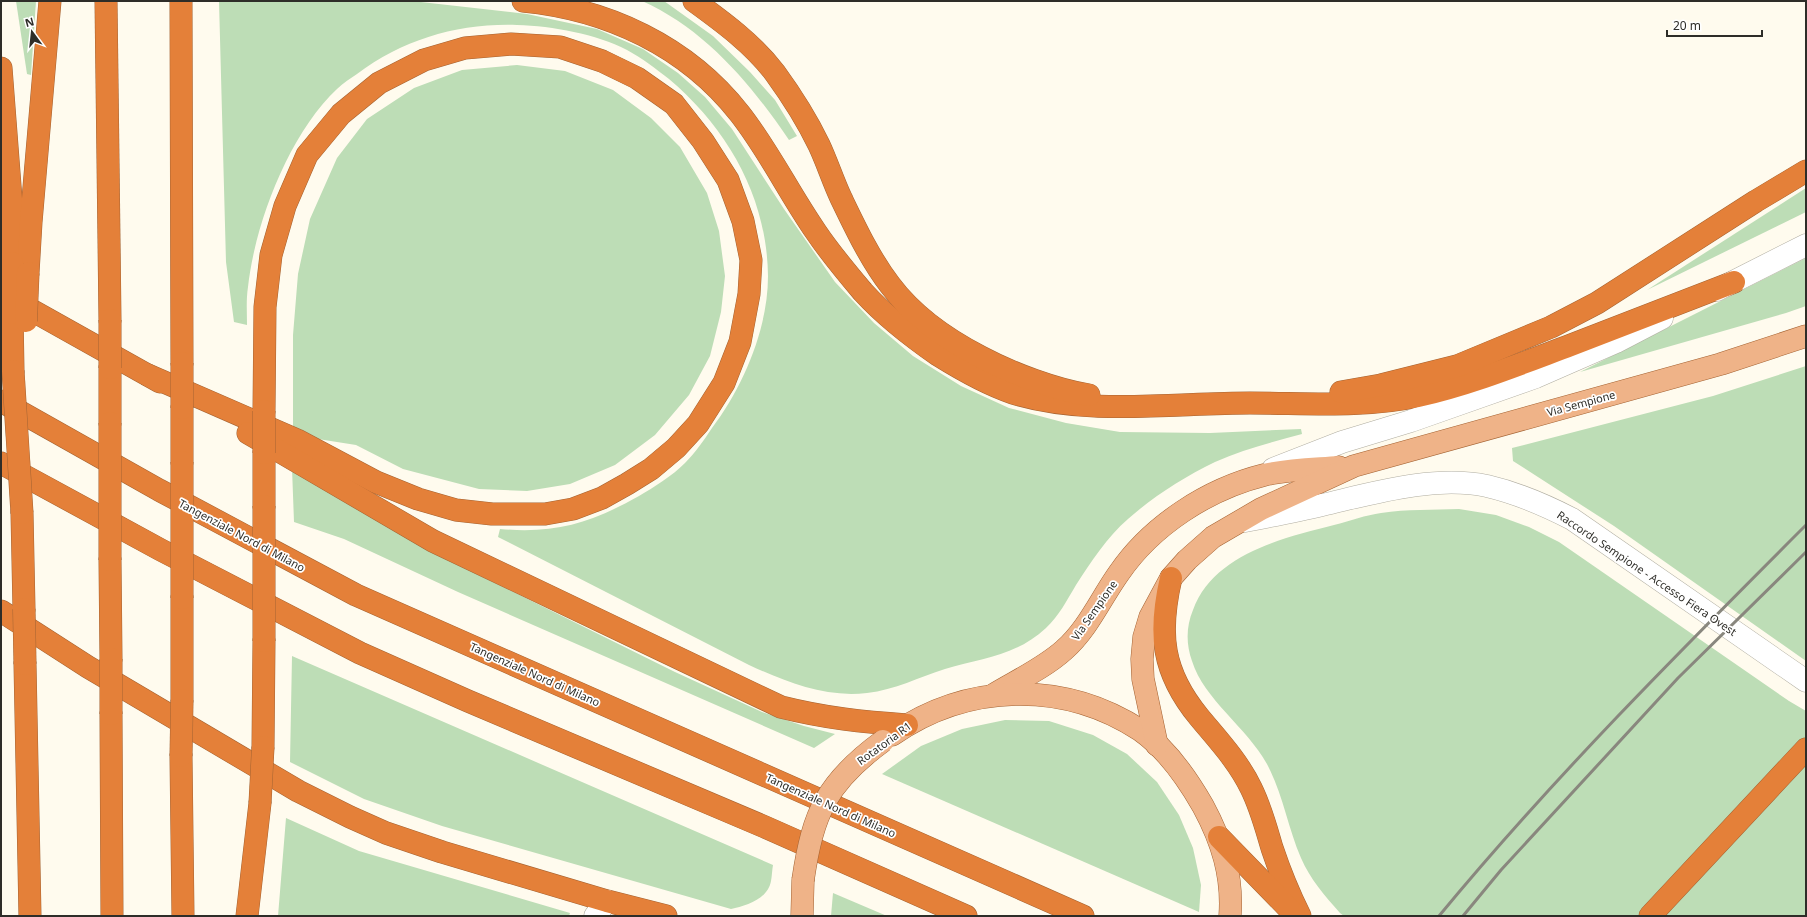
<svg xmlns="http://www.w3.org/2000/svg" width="1807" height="917" font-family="'Noto Sans',sans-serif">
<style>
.green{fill:#bdddb6}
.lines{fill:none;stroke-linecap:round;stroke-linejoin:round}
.minor-casing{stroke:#b0ada1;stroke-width:23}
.major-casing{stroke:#a46333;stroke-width:23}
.highway-casing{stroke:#a46333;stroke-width:23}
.minor{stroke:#fff;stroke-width:22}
.major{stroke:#efb388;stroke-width:22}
.highway{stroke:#e48039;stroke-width:22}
.rail{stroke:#89877e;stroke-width:3}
.major-bridge-casing{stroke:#a46333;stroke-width:23;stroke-linecap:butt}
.highway-bridge-casing{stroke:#a46333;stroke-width:23;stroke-linecap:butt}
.major-bridge{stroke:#efb388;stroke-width:22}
.highway-bridge{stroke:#e48039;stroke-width:22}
.labels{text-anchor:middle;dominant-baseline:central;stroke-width:3.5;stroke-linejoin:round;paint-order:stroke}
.street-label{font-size:11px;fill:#2e2d28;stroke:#fff}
</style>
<rect width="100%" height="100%" fill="#fffbee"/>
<g class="green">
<path d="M16,1H36L31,75L27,74Z"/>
<path d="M219,1H412L527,14L597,29L643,49L678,73L705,97L732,129L784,209L835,282L874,323L913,356L961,386L1009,408L1066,423L1120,432L1210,433L1301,429L1302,434C1273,442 1243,449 1215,462C1184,477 1154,496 1128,519C1107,537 1091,562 1076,585C1067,600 1059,616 1046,628C1016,656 982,658 945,669C919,677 895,690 867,693C825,698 786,682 749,665L498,537L500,529C555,534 591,523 639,496C654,487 672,476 685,463C695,453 704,440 712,428C743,387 768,329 768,276C767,197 728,129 669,79C656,69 642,58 627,50C596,34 553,26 517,25C459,23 404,39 357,74C351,78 343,83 337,89C289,134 255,223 248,287C246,300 247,313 247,325L234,322L226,262Z"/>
<path d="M642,1H664L713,36L750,72L775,100L797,136L789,140C751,84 705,29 642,1Z"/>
<path d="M517,65L565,71L613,90L651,118L680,147L707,193L719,231L725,276L721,312L710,356L689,395L655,435L615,465L570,484L527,491L479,489L403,469L356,445L318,439L293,428V335L298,274L310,219L337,158L367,119L414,88L462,70Z"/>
<path d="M1806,188V212L1647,290Z"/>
<path d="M1806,258V306L1786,313L1580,372Z"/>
<path d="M1806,366V661L1614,526L1513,461L1512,448L1713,396Z"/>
<path d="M292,468L483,577L675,672L762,712L804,726L835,734L814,748L458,592L344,539L294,522Z"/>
<path d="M1459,509L1496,515L1529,527L1559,542L1789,701L1806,711V916H1344L1340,913C1325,896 1310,879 1301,858C1288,828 1283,795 1268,766C1249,729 1204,700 1192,661C1186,644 1186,627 1193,610C1213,555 1282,538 1334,525C1350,521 1366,515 1381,513C1407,509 1433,510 1459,509Z"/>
<path d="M292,656L773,865C772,870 772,876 771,881C768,899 746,906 731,909L442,826L364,799L290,762Z"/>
<path d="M1005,720L1049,721L1093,735L1127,754L1157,782L1179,815L1193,848L1201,885L1199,912L882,774L921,746L962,729Z"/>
<path d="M286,818L359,851L570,913L569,916H278Z"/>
<path d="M833,893L887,916H831Z"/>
</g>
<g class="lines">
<defs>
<g id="minor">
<path d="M1717,290L1806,245"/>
<path d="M1273,469L1342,442L1411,421L1536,377L1616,342L1662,318"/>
<path d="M1245,521C1271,516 1297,511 1322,505C1374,493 1434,475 1487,486C1517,493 1545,505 1572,519L1806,681"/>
<path d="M595,916L607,901"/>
</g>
<g id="major">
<path d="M993,695C1016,681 1044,668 1064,650C1088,629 1101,598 1119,573C1152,525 1208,489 1264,475C1289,469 1314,469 1339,467"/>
<path d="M892,735C967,683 1063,680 1140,730C1167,749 1187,778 1203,806C1222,841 1233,876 1230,916"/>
<path d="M1157,745L1143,679L1142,659L1144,637L1150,617L1171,578L1187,560L1213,537L1261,509L1354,466L1721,364L1806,336"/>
<path d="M802,916L803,880"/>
</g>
<g id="highway">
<path d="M106,1L110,320"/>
<path d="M181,1L182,363"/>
<path d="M523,1C607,9 687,46 740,114C769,151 789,193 816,232C830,253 847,273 863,292C885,316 912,337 938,355C962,370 986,384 1013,393C1086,416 1174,403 1250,403C1306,403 1363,408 1418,396C1471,384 1520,364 1571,345C1625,324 1680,303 1734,282"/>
<path d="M694,1C723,22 753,44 775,73C791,95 807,120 819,145C827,162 833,181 841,198C855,227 870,259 890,285C914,317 946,339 981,357C1011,373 1056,390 1089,395"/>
<path d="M1,68L12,212V263"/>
<path d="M28,273L31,222L50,1"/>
<path d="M1,293L160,382"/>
<path d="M12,313L13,371"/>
<path d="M110,368V423"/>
<path d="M148,375L297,440L376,482L418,499L456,510L492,514H545L573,509L602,498L627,484L651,469L676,448L698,424L724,383L740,342L749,294L751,260L743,221L728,180L703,141L674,104L637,78L602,61L560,47L511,44L465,48L424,60L379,83L341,114L307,155L285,206L271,255L265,307L264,411"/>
<path d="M1341,392L1381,385L1457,366L1551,327L1597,303L1756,201L1806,171"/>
<path d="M1,401L159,490L356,595L1083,916"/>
<path d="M248,433L433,541L781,707C825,718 863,722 907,725"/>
<path d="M182,462V408"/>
<path d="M1,463L161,550L360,653L468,701L765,827L966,916"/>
<path d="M264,506V453"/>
<path d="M22,513L24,609"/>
<path d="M110,560L111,659"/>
<path d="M1171,578C1158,634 1162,672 1199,717C1218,740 1238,761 1251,788C1261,808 1266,828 1272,848C1280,872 1289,894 1300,916"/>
<path d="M1,611L88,667L298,791L350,817L386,833L442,852L607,901L666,916"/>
<path d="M25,664L30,916"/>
<path d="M182,700V598"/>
<path d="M111,714L112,916"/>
<path d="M263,747L264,641"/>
<path d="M181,756L183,916"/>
<path d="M1219,837L1294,914"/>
<path d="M247,916L260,803"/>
<path d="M1650,916L1806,749"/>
</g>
</defs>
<use href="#minor" class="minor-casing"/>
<use href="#major" class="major-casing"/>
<use href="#highway" class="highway-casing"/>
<use href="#minor" class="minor"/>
<use href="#major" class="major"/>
<use href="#highway" class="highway"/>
<g class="rail">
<path d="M1439,916C1553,778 1680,651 1806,525"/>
<path d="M1463,916L1501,870L1678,678L1806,552"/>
</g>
<defs>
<path id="major-bridge" d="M803,880C813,812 827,782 883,741"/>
<g id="highway-bridge">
<path d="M12,313V263"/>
<path d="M26,321L28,273"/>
<path d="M110,368V320"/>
<path d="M13,371L22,513"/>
<path d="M182,408V363"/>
<path d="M264,411V453"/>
<path d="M110,423V560"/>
<path d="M182,462V598"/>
<path d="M264,506V641"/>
<path d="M24,609L25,664"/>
<path d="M111,659V714"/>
<path d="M181,756L182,700"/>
<path d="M260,803L263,747"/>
</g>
</defs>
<use href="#major-bridge" class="major-bridge-casing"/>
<use href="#highway-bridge" class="highway-bridge-casing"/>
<use href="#major-bridge" class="major-bridge"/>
<use href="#highway-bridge" class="highway-bridge"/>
</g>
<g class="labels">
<g class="street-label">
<text transform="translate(1581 403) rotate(-15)">Via Sempione</text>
<text transform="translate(242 535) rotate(28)">Tangenziale Nord di Milano</text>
<text transform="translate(1647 573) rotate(34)">Raccordo Sempione - Accesso Fiera Ovest</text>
<text transform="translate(1094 610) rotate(-55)">Via Sempione</text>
<text transform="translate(535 674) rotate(24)">Tangenziale Nord di Milano</text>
<text transform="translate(884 743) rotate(-36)">Rotatoria R1</text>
<text transform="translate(831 805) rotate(24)">Tangenziale Nord di Milano</text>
</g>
</g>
<rect width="1807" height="917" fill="none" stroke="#2e2d28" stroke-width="4"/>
<g transform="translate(32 32) rotate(345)" stroke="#ffffff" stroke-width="3" paint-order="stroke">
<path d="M0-3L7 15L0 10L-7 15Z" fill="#2e2d28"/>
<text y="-6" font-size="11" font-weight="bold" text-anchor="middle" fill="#2e2d28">N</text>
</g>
<path d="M1667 30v6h95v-6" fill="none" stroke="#2e2d28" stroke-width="2"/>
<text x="1673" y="30" font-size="12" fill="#2e2d28" stroke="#ffffff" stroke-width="3" paint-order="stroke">20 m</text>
</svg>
